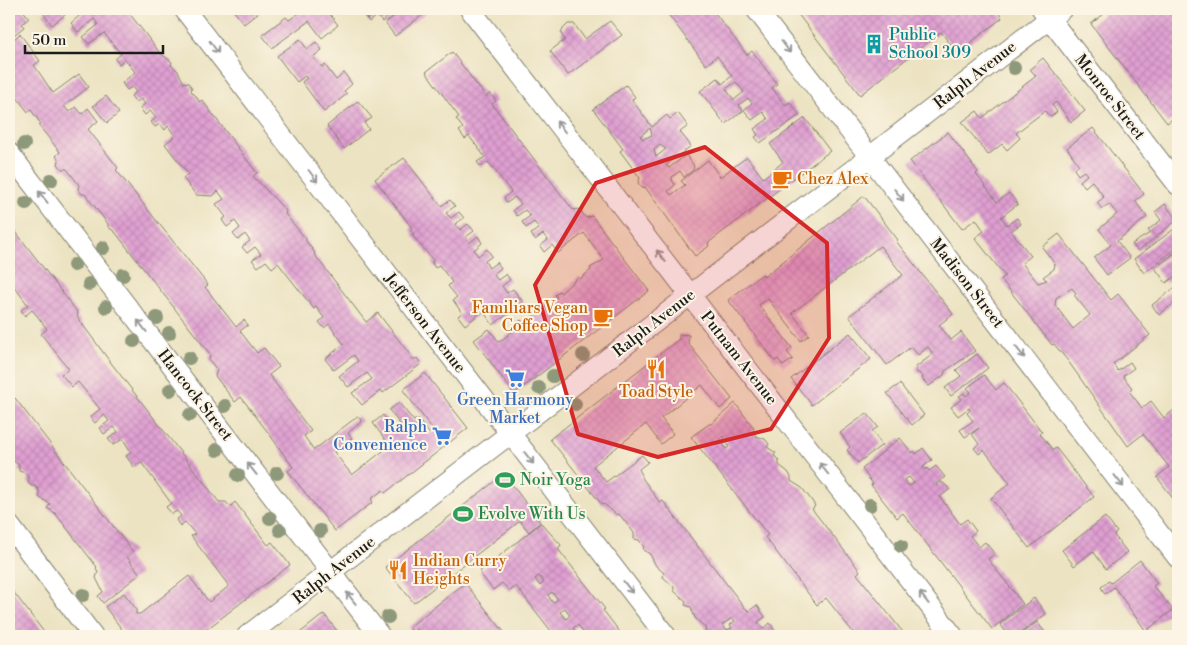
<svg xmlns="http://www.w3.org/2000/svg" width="1187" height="645" font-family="'Libre Bodoni',serif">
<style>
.building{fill:url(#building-cross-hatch);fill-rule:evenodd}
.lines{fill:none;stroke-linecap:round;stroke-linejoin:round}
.minor-casing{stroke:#84806f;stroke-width:22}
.minor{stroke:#fff;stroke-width:20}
.tree{fill:#8e987a}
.oneway{stroke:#999}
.marked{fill:#d62828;fill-opacity:0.2;stroke:#d62828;stroke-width:4;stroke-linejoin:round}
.labels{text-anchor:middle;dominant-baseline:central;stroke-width:4;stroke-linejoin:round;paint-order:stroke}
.culture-label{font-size:16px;fill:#0d838f;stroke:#fcf5e5;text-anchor:start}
.street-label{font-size:16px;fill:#1c1c1c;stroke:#fcf5e5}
.food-label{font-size:16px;fill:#c56008;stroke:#fcf5e5;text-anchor:start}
.shop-label{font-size:16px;fill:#366cbe;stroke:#fcf5e5}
.leisure-label{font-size:16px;fill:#27864d;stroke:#fcf5e5;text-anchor:start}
</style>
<defs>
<pattern id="building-cross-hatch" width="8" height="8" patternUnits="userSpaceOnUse" patternTransform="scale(1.25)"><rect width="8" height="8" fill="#df9fd1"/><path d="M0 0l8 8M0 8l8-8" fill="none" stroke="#bf88b3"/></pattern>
</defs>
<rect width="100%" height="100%" fill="#fcf5e5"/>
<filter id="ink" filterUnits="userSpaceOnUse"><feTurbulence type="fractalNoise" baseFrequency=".02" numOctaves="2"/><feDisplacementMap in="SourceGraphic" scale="10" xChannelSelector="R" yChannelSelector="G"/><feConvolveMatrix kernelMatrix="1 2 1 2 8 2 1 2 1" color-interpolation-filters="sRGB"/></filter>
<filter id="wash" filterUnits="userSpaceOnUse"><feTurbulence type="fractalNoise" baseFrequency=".0096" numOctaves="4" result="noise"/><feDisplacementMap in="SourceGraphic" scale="20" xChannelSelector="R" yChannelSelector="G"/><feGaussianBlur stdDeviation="1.12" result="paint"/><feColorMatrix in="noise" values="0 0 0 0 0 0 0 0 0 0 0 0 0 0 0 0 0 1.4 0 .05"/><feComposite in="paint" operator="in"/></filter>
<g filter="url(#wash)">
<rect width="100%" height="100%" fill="#ece3c2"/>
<g id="blocks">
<g class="building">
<path d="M9,9L12,12L22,9L29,18L22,24L24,27L9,39Z"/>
<path d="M50,9H62L66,14L52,25L43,13Z"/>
<path d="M87,9H126L160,53L172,62L171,65L178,71L184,83L188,82L192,88L191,91L197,97L199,102L202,100L257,173L253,176L286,211L285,214L306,239V241L315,253L314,254L366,322L378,313L414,360L417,358L421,364L383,393L381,390L362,405L352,393L372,379L367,373L348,387L339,376L358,361L354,355L334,370L325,359L344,344L329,324L324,328L319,322L324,318L316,307L314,309L278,263L272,268L266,261L258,267L252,260L261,254L255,247L247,253L242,247L250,241L245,234L238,240L233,234L240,228L235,221L227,227L222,220L226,217L216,204L224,199L218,191L213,196L196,195L183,178L188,174L165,144L175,136L168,126L165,130L160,124L155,127L151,122L156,118L150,111L145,115L140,108L145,104L141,99L136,103L131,96L136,92L132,87L127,90L122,83L135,72L125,59L119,64L115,59L121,54L104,33L89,44L83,37L98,25L94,19L78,32L71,23Z"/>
<path d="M237,9H263L244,24L234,11Z"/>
<path d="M305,9H319L321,12L326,9L338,25L322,38L309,21L272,48L262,35L286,17L289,20Z"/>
<path d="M372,9H398L382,22L377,16L369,22L364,15Z"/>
<path d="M404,9H426L428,11L395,36L385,23Z"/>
<path d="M655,9H712L747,55L752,51L765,68L777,84L772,88L785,105L790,102L800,115L760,143L755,137L758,135L754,129L768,119L763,112L752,120L744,110L752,103L748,98L739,105L743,111L725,124L700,91L718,78L722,84L732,76L717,56L706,65L665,10L660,14ZM736,82L744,92L734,100L726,89Z"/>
<path d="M794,9H996L1002,18L957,53L941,32L860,95Z"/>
<path d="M1110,9H1178V123L1174,118L1167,123L1091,24Z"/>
<path d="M610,21L622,35L568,75L550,51L565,40L561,34L563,29L568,24H574L585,39Z"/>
<path d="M20,34L40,61L34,65L53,93L79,74L89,87L64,106L69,112L76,107L82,114L88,108L98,121L88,129L118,168L116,170L208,285L205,287L236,327L244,320L248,325L240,331L257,353L264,348L279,367L269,375L311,431L304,436L314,450L358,416L362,421L348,433L352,438L334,452L352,475L387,448L383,443L386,441L373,423L383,415L397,433L403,428L389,410L399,403L414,421L417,418L430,434L434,431L403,390L425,373L468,428L385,493L383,490L371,499L373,502L335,531L288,471L293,467L267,431L241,397L235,402L215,376L217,370L209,360L210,354L115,232L108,227V224L85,194H82L78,189L79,185L67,169H62L58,164L59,160L56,156L60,152L39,126L41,124L31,110L28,112L9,87V43Z"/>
<path d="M300,39L307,49L316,42L322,50L313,57L319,64L322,67L325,65L336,80L344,73L352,84L344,91L347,94L324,112L302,82L307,78L305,76L297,82L277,56Z"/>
<path d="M452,52L486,97L490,93L496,101L492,104L573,210L579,209L586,218L592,216L649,291L514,394L474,340L489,329L499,342L516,329L514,326L521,320L524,323L538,313L535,309L541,305L544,308L557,297L555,295L559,291L561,293L578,277L580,279L591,270L590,268L604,260L584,233L558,253L552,245L544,252L540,246L548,240L543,234L535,240L531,234L539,228L534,222L526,228L522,222L530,216L525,210L517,216L513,210L521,204L515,197L507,203L504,198L511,192L494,169L488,162L481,167L477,162L485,157L469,136L465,139L459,131L463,128L456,119L459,117L426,72Z"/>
<path d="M1043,58L1085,111L1071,122L1056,102L1052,105L1057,112L1050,117L1045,111L1029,123L1016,133L1020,138L1007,150L1002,144L988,155L962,122L977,111L982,118L1036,76L1030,69Z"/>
<path d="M626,85L635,97L632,100L652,127L667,115L670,119L678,113L688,126L680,132L691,146L666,165L669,168L686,155L694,166L693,170L684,177L680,171L672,177V180L675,185L668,191L671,195L685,185L681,181L708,160L720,177L747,157L763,178L783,162L770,144L805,118L830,151L708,243L709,246L695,256L645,187L642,188L638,183L640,178L620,151L623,149L593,109ZM650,128L652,135L643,139L640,136ZM660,145L666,149L656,157L654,150Z"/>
<path d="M106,96L119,113L107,123L93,106Z"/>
<path d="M358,101L372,118L364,123L369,129L344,149L327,126Z"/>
<path d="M1093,128L1144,194L1135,201L1147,217L1117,241L1130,258L1107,275L1094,258L1111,245L1099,229L1117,214L1109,204L1102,209L1097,203L1104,197L1092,181L1085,187L1080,181L1087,175L1084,171L1078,175L1074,169L1079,165L1067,148Z"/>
<path d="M948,132L978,172L976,174L997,202L1009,193L1018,204L1001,217L1007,225L1017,218L1021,224L1011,231L1031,256L1022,263L1038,283L1047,280L1043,277L1054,269L1055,264L1042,247L1059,234L1111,300L1118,294L1150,335L1113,364L1118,371L1130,362L1134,368L1123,376L1132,388L1129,391L1142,408L1151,401L1164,418L1174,410L1178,415V505L1157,477L1169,467L1143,434L1128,446L1068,361L1054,344L1052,345L1001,279L1005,276L975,238L984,231L976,219L962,229L910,161ZM1072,288L1076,293L1074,295L1090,315L1073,329L1055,305L1056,298Z"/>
<path d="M404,158L441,206L450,200L455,206L446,213L451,218L459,212L464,218L455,224L460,230L468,224L474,231L466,237L469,243L478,236L482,243L474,250L478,256L487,249L492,256L485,261L489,268L497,262L501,268L493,274L498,280L506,274L510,280L502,286L507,293L513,289L523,302L493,325L483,311L465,325L458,316L462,313L453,300L457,297L448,286L452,282L439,265L435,268L432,263L433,260L412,235L414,234L410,230L412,228L375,179Z"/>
<path d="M864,196L898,240L896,241L953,314L939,325L951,340L961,332L975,351L945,371L944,375L929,386L923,380L922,375L916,372V367L933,354L928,347L918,355L911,347L887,365L849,316L903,275L880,246L792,313L809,335L801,341L768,299L759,305L792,348L787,352L793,359L783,366L778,359L775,361L728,300L762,274L764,277Z"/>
<path d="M1165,204L1177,220L1138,251L1132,244L1150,233L1148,230L1161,220L1155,212Z"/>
<path d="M9,223L78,313L77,317L108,359L219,502H226L230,507L235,502L268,545L272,542L290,565L198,636H127L105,607L124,593L136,609V614H140L189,576L209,602L229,586L191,536L195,534L185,522L180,526L176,520L181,516L177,511L172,514L166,507L171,503L141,462L134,467L126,456L131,452L123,439L113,445L108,439L118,432L114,427L104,434L100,428L109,421L104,415L95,423L90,417L100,409L78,382L72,387L61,374L69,369L41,334L47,329L38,317L32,310L25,316L21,310L28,305L13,285L9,289Z"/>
<path d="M1174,229L1178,234V247L1144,273L1134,259Z"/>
<path d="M1178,250V274L1166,283L1155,268Z"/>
<path d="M1178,285V300L1159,315L1152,305Z"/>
<path d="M850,333L871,359L812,405L791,379Z"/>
<path d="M679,334L689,335L688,343L732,399L720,409L702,385L661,418L673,434L661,444L646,424L593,466L606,482L642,455L648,462L639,469L642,475L641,476L660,503L663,501L745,608L749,611L757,605L765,617L758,622L763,629L770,623L778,636H745L744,634L741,636H708L711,634L706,633L705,627L695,618L691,607L685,605L686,601L674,591V587L663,577L664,573L656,566L650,554L643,550L644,547L639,540L634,539V533L619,514L617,515L604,504L602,505L550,439L679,339ZM732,618L735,621L730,625L732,628L726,630L722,625Z"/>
<path d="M977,354L988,368L951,396L945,388L961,376L956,370Z"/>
<path d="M984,375L996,390L1004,383L1042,432L1040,434L1053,450L1056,448L1094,497L1029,548L991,498L1010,483L984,450L979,454L974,448L979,444L972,434L979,428L965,437L960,430L973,421L967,413L970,410L969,408L958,416L951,407L962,399L959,396L964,393L966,396L971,392L967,388Z"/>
<path d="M900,384L924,415L912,425L887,393Z"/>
<path d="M9,397L11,401L15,398L133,552L127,557L140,574L103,603L98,596L103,592L96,578L98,572L96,568L97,567L55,513L47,508L50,504L39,497V490L35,486H31L28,482L29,478L25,473L19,471V465L9,458Z"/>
<path d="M735,403L754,428L753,431L756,436L765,439L769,444L767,447L776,453L774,455L779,461V465L788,472L791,477V481L802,488L812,501L815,506L812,509L860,571L857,574L906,636H856L826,598L817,605L765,537L768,535L691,437L709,424H711ZM724,436L729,447L726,449L720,439Z"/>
<path d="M867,413L878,427L872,431L882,445L858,463L847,450L850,447L840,433Z"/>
<path d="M900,438L912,453L914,451L916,454L923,448L932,460L923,467L925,470L927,468L929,471L936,466L945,477L936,484L937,486L942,482L950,489L940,497L960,524L967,519L976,531L970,536L979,547L985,542L995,554L988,559L1023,604L992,629L903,513L897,518L871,485L873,484L862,469ZM909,477L914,483L909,486L904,480Z"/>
<path d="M504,474L540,522L529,532L520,521L414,603L385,567Z"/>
<path d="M1105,517L1117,532L1114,535L1127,552L1106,569L1093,551L1074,566L1062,550Z"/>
<path d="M541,523L561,545L558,549L605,609L603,610L623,636H555L516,586L510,591L502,583L493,590L479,572ZM539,576L544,582L540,586L535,579ZM552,592L558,599L553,603L548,595ZM565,608L570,615L566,619L560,612ZM578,625L583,632L579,635L573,628Z"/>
<path d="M1140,560L1157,583L1153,586L1173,610L1146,631L1114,587L1105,594L1101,587L1109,581L1111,583Z"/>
<path d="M465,583L504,632L499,636H422L416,629L412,632L409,627Z"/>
<path d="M9,586L37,623L47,636H9Z"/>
<path d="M1034,598L1046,614L1016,636H1009L1000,624Z"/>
<path d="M324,614L341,636H296Z"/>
<path d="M1037,622L1048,636H1018Z"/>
</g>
</g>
</g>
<g filter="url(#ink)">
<use href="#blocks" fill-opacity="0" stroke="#84806f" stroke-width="1"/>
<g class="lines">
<defs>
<g id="minor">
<path d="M184,9L666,636"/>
<path d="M470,9L953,636"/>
<path d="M756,9L1178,558"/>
<path d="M1042,9L1178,185"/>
<path d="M9,153L380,636"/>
<path d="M9,525L93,636"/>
<path d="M247,636L1062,9"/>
</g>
</defs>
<use href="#minor" class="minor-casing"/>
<use href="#minor" class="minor"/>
</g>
<g class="tree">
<circle cx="1014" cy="68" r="7"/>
<circle cx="24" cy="144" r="7"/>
<circle cx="51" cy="180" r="7"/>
<circle cx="26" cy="203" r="7"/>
<circle cx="103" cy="248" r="7"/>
<circle cx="74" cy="265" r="7"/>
<circle cx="123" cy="275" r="7"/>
<circle cx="89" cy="284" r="7"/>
<circle cx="106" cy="307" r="7"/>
<circle cx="157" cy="318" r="7"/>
<circle cx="169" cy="333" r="7"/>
<circle cx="134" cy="341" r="7"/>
<circle cx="583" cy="355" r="7"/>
<circle cx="189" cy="358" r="7"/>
<circle cx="553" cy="376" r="7"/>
<circle cx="539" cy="388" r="7"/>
<circle cx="170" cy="390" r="7"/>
<circle cx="575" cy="404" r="7"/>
<circle cx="225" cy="406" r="7"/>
<circle cx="190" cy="415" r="7"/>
<circle cx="217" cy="450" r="7"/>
<circle cx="277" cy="473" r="7"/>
<circle cx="238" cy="475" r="7"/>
<circle cx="870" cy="505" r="7"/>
<circle cx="270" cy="518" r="7"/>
<circle cx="280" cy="530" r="7"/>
<circle cx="320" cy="531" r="7"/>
<circle cx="901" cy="546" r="7"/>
<circle cx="83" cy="595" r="7"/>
<circle cx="388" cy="617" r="7"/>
</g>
<defs><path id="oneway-shaft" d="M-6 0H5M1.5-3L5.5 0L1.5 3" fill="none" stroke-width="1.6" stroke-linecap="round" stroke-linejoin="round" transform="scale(1.25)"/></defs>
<g class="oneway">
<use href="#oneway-shaft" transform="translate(214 47) rotate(53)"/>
<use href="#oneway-shaft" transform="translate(786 47) rotate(53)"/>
<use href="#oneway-shaft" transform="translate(561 127) rotate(-128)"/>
<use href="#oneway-shaft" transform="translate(313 176) rotate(53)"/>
<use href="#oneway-shaft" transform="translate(899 195) rotate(52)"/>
<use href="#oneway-shaft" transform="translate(43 197) rotate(-128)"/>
<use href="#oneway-shaft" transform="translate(661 256) rotate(-128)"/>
<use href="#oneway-shaft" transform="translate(142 326) rotate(-128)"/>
<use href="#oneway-shaft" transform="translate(1020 352) rotate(52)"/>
<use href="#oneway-shaft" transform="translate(529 458) rotate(52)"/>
<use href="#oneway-shaft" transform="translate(252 469) rotate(-128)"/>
<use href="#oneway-shaft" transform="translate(824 469) rotate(-128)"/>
<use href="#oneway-shaft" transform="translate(1119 481) rotate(52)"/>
<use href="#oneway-shaft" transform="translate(628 587) rotate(52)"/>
<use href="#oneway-shaft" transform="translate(351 598) rotate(-128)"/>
<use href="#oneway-shaft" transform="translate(924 598) rotate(-128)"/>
</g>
</g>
<path class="marked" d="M705,147L827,243L829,338L771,429L658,457L578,434L535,285L596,183Z"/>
<defs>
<symbol id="building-bare" viewBox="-9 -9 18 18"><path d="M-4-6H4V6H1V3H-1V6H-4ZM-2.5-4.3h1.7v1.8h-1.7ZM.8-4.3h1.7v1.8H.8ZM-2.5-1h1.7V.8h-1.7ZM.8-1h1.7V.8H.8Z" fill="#0f9aa8" stroke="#fcf5e5" stroke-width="2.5" paint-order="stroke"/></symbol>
<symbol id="cafe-bare" viewBox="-9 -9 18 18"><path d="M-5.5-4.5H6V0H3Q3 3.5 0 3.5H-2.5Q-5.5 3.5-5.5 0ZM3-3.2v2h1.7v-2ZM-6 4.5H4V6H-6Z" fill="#e8710a" stroke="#fcf5e5" stroke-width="2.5" paint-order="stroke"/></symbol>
<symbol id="restaurant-bare" viewBox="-9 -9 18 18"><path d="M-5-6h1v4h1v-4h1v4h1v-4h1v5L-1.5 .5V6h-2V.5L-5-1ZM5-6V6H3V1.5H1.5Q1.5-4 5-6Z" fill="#e8710a" stroke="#fcf5e5" stroke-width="2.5" paint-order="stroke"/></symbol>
<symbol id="supermarket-bare" viewBox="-9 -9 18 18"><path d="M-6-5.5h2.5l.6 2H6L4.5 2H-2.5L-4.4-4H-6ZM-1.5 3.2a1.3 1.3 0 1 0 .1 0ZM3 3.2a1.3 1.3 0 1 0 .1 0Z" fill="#3f7fe0" stroke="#fcf5e5" stroke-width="2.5" paint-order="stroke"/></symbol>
<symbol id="stadium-bare" viewBox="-9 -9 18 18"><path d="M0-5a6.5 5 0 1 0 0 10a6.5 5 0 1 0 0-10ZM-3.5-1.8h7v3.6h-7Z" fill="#2e9e5b" stroke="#fcf5e5" stroke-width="2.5" paint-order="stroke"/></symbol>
</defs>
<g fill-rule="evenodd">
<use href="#building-bare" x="860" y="30" width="28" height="28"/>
<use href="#cafe-bare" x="768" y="165" width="28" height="28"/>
<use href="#cafe-bare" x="589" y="303" width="28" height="28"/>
<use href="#restaurant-bare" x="642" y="355" width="28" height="28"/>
<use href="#supermarket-bare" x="501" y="364" width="28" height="28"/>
<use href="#supermarket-bare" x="428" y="422" width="28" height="28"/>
<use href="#stadium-bare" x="491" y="466" width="28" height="28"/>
<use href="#stadium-bare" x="449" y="500" width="28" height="28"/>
<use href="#restaurant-bare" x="384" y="556" width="28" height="28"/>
</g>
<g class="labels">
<g class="culture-label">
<text x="889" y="35">Public<tspan x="889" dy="18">School 309</tspan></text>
</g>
<g class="street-label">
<text transform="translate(975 75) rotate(-38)">Ralph Avenue</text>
<text transform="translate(1110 97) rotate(52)">Monroe Street</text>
<text transform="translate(967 283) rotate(52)">Madison Street</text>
<text transform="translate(425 323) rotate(52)">Jefferson Avenue</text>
<text transform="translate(654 323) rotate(-38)">Ralph Avenue</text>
<text transform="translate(739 358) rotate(52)">Putnam Avenue</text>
<text transform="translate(195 395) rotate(52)">Hancock Street</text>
<text transform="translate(334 570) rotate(-38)">Ralph Avenue</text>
</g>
<g class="food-label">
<text x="797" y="179">Chez Alex</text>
<text x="588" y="308" text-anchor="end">Familiars Vegan<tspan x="588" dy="18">Coffee Shop</tspan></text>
<text x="656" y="392" text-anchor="middle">Toad Style</text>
<text x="413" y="561">Indian Curry<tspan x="413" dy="18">Heights</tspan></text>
</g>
<g class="shop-label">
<text x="515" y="400">Green Harmony<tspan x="515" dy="18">Market</tspan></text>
<text x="427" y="427" text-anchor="end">Ralph<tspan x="427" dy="18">Convenience</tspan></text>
</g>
<g class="leisure-label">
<text x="520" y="480">Noir Yoga</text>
<text x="478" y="514">Evolve With Us</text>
</g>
</g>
<rect width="1187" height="645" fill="none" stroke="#fcf5e5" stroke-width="30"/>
<path d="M25 45v8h138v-8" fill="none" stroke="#1c1c1c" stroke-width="2.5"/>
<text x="32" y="45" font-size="15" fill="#1c1c1c" stroke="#fcf5e5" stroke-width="4" paint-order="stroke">50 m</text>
</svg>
